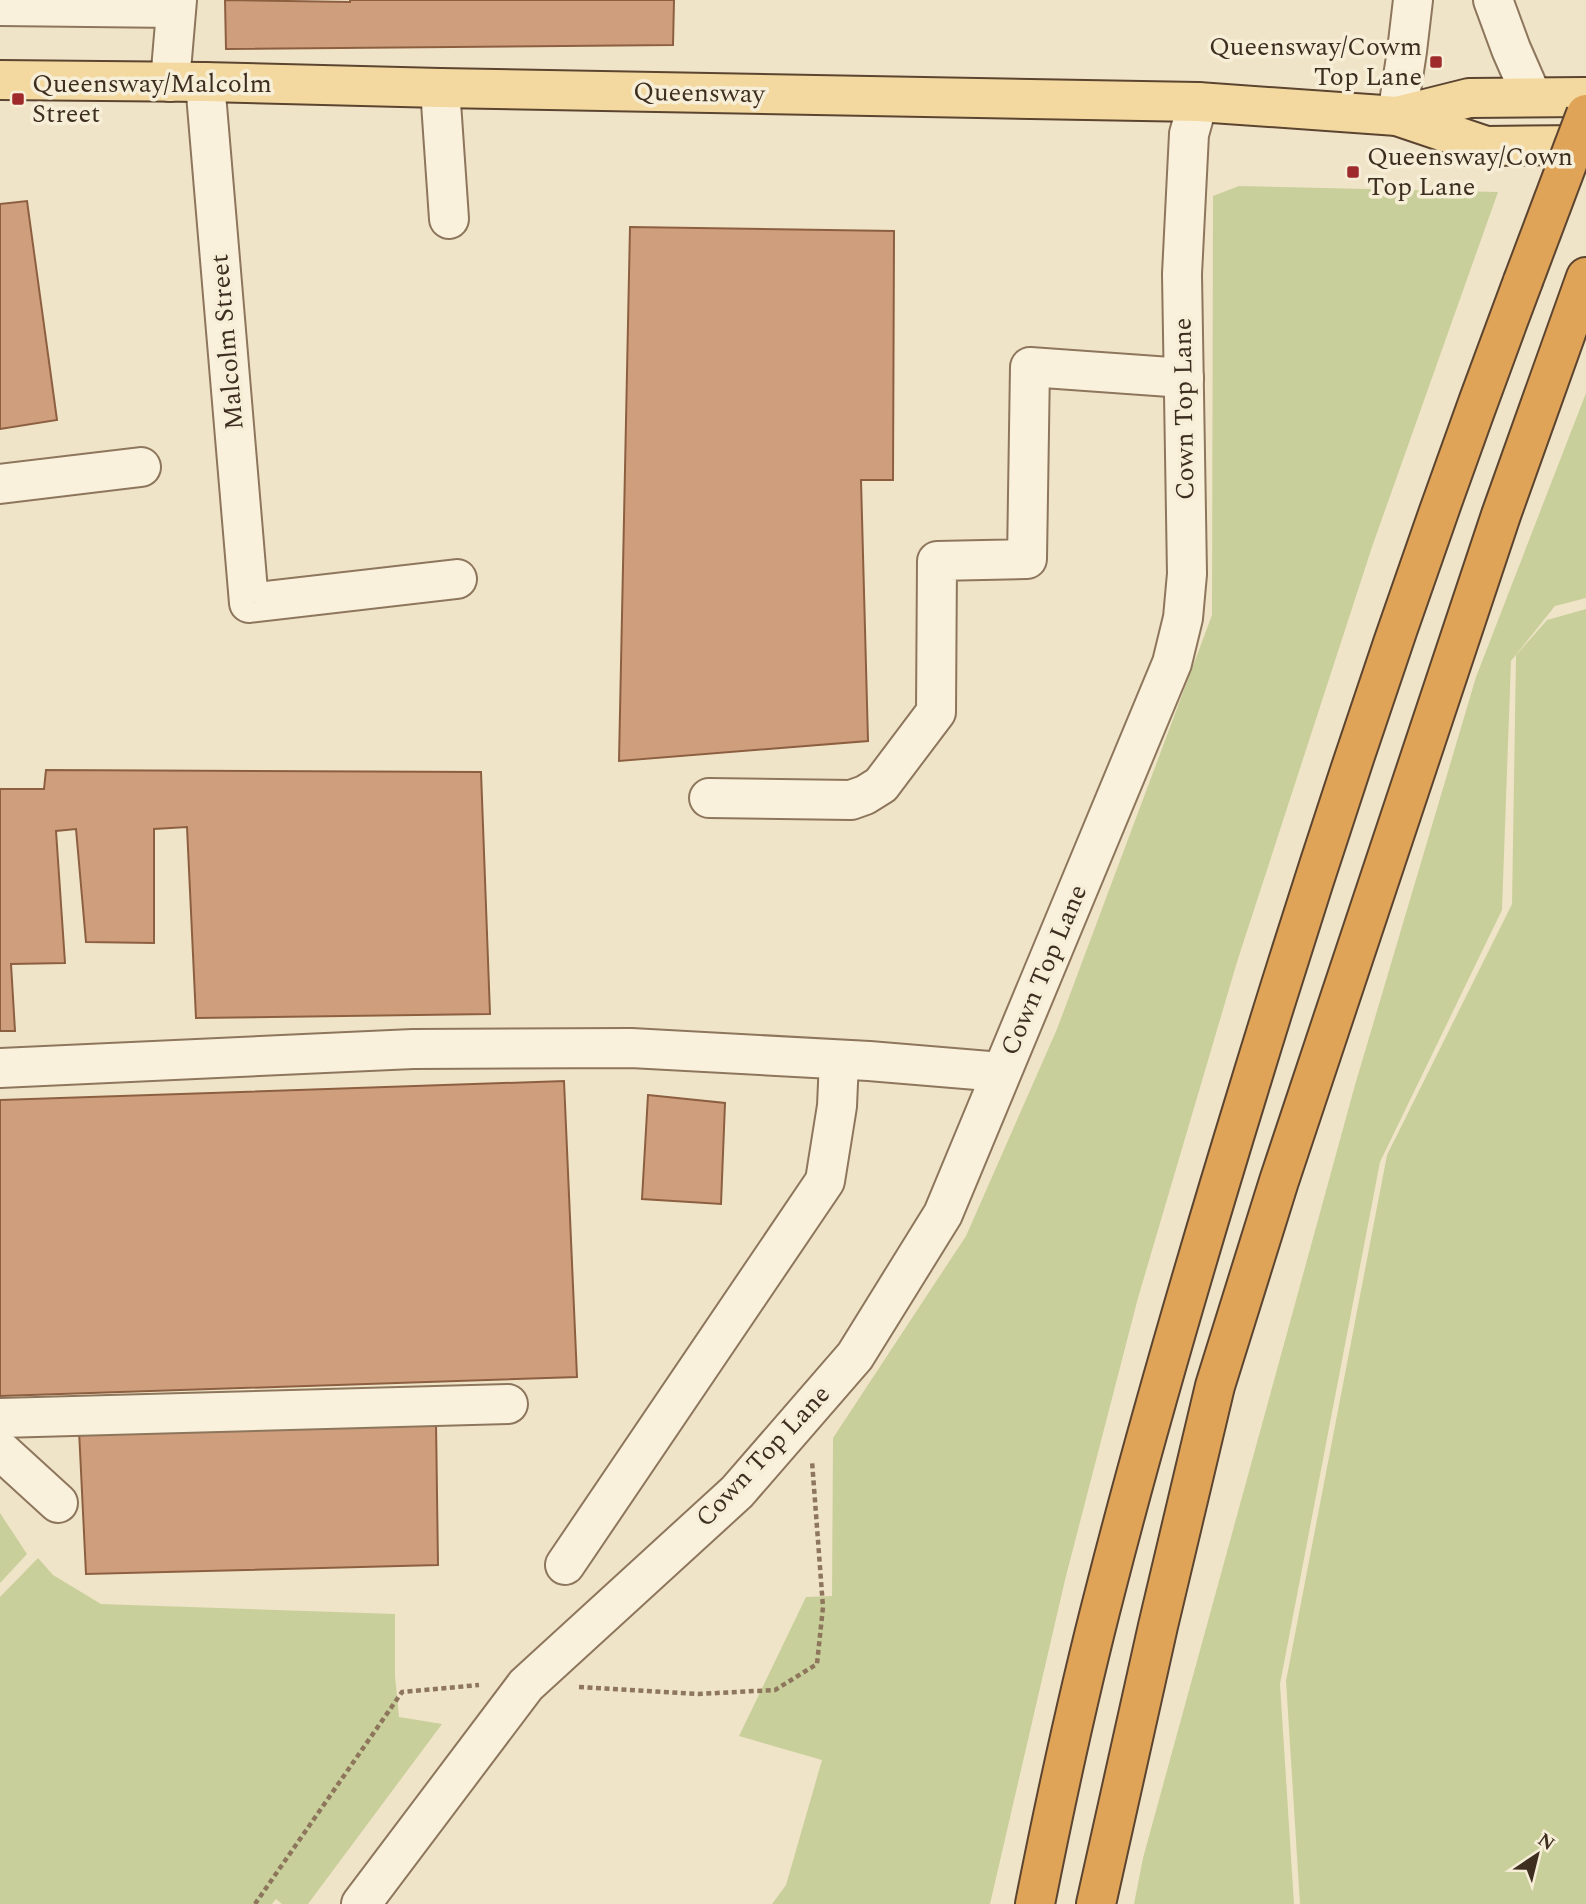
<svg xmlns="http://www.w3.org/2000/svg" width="1586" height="1904" font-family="Spectral,serif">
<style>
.green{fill:#c9cf9b}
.building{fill:#cf9f7d;stroke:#8d5f41;stroke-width:2}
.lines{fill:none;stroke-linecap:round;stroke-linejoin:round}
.minor-casing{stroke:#8d765c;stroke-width:42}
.major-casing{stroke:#5b4430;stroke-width:42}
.highway-casing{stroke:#5b4430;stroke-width:42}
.path{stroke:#8d765c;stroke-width:4.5;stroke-dasharray:5 3.5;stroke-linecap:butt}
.minor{stroke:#faf1dc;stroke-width:38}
.major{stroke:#f3d9a0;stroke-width:38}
.highway{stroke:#e0a458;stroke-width:38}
.highway-bridge-casing{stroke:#5b4430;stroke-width:42;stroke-linecap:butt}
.highway-bridge{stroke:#e0a458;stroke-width:38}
.poi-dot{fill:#9e2a2b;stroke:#f7eed8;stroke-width:2.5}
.labels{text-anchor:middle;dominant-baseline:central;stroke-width:7;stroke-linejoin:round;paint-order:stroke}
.poi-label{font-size:26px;fill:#3d2e20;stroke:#f7eed8;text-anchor:start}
.street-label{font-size:26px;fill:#3d2e20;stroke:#f7eed8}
</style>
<rect width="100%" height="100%" fill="#f0e4c8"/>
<g class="green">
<path d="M1239,186L1498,192L1372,547L1237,962L1138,1298L1065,1580L990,1904H772L786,1885L822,1760L739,1736L806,1597L832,1596L833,1438L966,1236L1057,1029L1212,615L1213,196Z"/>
<path d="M1586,393V598L1555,606L1511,661L1502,910L1380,1162L1280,1684L1294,1904H1134L1143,1858L1355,1085L1476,677Z"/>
<path d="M1586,609V1904H1300L1286,1681L1387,1155L1512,904L1516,655L1547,620Z"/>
<path d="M0,1513L27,1554L0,1583Z"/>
<path d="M38,1558L53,1575L101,1604L395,1614V1676L399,1717L442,1724L308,1904H282L276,1899L272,1904H0V1597Z"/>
</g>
<g class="building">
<path d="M225,0L350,2V0H674L673,45L226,49Z"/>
<path d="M27,201L57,420L0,429V204Z"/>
<path d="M630,227L894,231L893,480H861L868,741L619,761Z"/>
<path d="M46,770L481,772L490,1014L196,1018L187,827L154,829V943L86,942L76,829L56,831L65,963L11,964L15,1031H0V789H44Z"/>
<path d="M564,1081L577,1377L0,1396V1100Z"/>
<path d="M648,1095L725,1103L721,1204L642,1199Z"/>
<path d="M436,1422L438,1565L86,1574L79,1430Z"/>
</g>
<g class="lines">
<defs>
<g id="minor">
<path d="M1493,0L1511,49L1532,97"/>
<path d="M0,6L176,8"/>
<path d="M170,82L177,0"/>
<path d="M205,82L249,603L457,579"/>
<path d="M440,88L449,219"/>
<path d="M1397,116L1407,51L1413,0"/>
<path d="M0,484L141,467"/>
<path d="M709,798L851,800L865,795L881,785L936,712L937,561L1027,559L1030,367L1184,378"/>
<path d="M0,1068L413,1049L631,1048L869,1061L1001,1072"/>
<path d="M0,1418L508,1404"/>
<path d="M0,1450L58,1503"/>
<path d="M565,1565L825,1181L837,1106L839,1060"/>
<path d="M361,1904L526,1685L737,1492L855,1356L943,1214L1172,663L1183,618L1187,574L1182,274L1189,134L1198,102"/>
</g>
<g id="major">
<path d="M0,80L205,82L440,88L1198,102L1397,116L1486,146L1586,145"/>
<path d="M1397,116L1469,98L1586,97"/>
</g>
<g id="highway">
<path d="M1035,1904C1056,1798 1079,1692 1106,1588C1149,1420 1198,1254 1249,1088C1332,816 1423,547 1523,281"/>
<path d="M1096,1904L1158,1626L1215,1386L1279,1181L1501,515L1586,277"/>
</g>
</defs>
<use href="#minor" class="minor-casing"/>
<use href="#major" class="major-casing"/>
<use href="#highway" class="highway-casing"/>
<g class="path">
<path d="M579,1687L698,1694L775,1690L817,1664L823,1607L812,1461"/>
<path d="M255,1904L402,1692L479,1685"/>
</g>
<use href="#minor" class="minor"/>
<use href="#major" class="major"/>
<use href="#highway" class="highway"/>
<defs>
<path id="highway-bridge" d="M1523,281L1586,114"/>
</defs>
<use href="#highway-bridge" class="highway-bridge-casing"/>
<use href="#highway-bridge" class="highway-bridge"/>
</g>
<g class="poi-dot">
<rect x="1429" y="55" width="14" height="14" rx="3.5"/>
<rect x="11" y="92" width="14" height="14" rx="3.5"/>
<rect x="1346" y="165" width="14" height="14" rx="3.5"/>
</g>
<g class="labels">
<g class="poi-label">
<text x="1422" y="47" text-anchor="end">Queensway/Cowm<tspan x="1422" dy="30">Top Lane</tspan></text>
<text x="32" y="84">Queensway/Malcolm<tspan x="32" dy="30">Street</tspan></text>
<text x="1367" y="157">Queensway/Cown<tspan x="1367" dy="30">Top Lane</tspan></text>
</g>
<g class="street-label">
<text transform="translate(699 93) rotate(1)">Queensway</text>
<text transform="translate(227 342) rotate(-95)">Malcolm Street</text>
<text transform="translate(1184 409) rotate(-91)">Cown Top Lane</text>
<text transform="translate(1044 970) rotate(-67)">Cown Top Lane</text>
<text transform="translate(763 1456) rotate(-47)">Cown Top Lane</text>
</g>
</g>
<g transform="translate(1537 1855) rotate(35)" stroke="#f7eed8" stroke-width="5" paint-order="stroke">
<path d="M0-5L12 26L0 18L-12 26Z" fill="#3d2e20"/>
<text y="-10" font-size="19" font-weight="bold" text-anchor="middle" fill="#3d2e20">N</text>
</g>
</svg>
